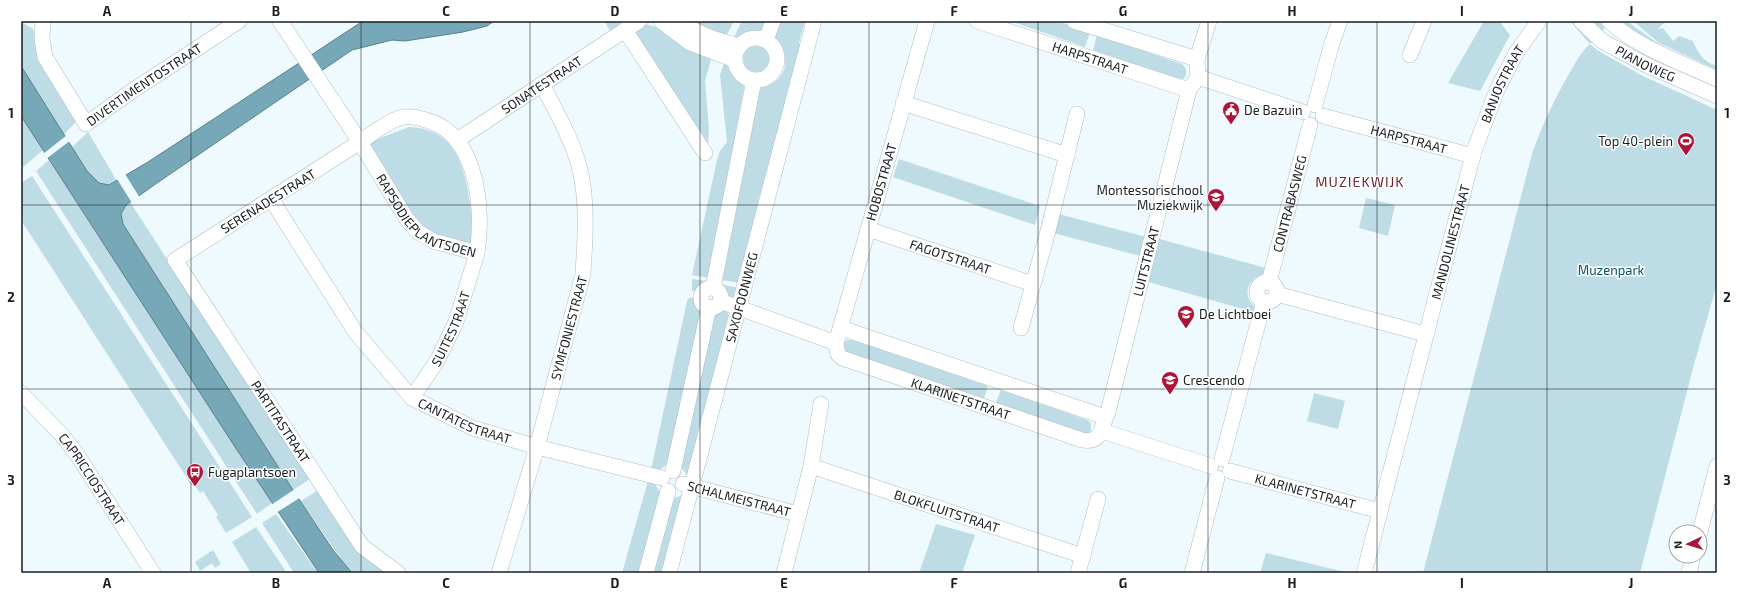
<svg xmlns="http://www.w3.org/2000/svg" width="1738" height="594" font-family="'Exo 2',sans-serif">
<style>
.green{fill:#bddce6}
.water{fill:#76a8b7;stroke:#5a7f8a}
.pier{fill:#effafe}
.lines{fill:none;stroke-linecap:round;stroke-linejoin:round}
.minor-casing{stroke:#afbdc1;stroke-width:16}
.minor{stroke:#fff;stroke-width:15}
.grid{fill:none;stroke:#191e20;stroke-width:1;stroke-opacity:0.55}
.labels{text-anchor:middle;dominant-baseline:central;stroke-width:3;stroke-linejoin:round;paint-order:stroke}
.street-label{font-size:13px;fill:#191e20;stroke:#fff}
.poi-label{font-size:13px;fill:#191e20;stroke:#fff;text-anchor:start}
.park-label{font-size:13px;fill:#064f60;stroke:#fff}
.neighbourhood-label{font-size:14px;letter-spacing:1px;fill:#6d262f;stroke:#fff}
.neatline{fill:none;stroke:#191e20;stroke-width:1.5}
.grid-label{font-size:13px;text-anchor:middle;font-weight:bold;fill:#191e20}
</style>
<rect width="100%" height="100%" fill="#effafe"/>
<g class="green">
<path d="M604,21H619L620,26L611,32Z"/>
<path d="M686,21H734L725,38Z"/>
<path d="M742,21H765C764,24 763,28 762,31C758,37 739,40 733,39Z"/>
<path d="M779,21H805L799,43L803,47L758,201L761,204L740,283L721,280L757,88C776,87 790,71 784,53C782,46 777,42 774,36Z"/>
<path d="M1010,21H1057L1090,32L1085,47Z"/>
<path d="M1484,21H1499L1510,35L1480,91L1448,83Z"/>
<path d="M1570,21H1576L1594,40L1590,44L1597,50L1641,75L1717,110V284L1693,368L1640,573H1423L1532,154C1542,125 1555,98 1570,72C1576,62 1581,52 1590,44Z"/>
<path d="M1586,21H1601L1607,26L1600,33Z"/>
<path d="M1627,21L1664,48L1622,27Z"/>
<path d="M1633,21H1666L1658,29L1663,28L1673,41L1679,36L1693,41C1698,54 1704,62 1717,66V70L1659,43Z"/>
<path d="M21,22L33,29L35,43L79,119L64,134L21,66Z"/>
<path d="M645,24L656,27L675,40L712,56L705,81L709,130L708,146L633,32Z"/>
<path d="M1097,35L1182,64L1186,69V75L1183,79H1177L1093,50Z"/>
<circle cx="756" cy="59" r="13"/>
<path d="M725,60C736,67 734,75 745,83L709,278L692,275L717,160L720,151L727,142L720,75Z"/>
<path d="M21,116L43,150L21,169Z"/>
<path d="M409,127C458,129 465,170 471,209C473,221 477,236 469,245L438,239L418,225L370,151V142Z"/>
<path d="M88,132L117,181L109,185H104L93,179L87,171L72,147Z"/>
<path d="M899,159L1040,206L1035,225L893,177Z"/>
<path d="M49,160L272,503L257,514L36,171Z"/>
<path d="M32,176L252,517L226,533L216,517L218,515L203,491L200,493L194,484L192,486L21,220V183Z"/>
<path d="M1366,198L1395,205L1388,236L1359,228Z"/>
<path d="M130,202L310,479L293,490L123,224C119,213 122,208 130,202Z"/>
<path d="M1055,213L1146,237L1140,256L1050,232Z"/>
<path d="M1156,238L1266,268L1265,274C1248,277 1241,295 1255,307L1253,312L1145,281Z"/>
<path d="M692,279L708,281L700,289L692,291Z"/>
<path d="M720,284L739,288L734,298L725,295Z"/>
<path d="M694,297L701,310L670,461C664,468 660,471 651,470L687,301L689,298Z"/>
<path d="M721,309L728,313L729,320L691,472L687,475L680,466L713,315Z"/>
<path d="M847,340H852L988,386L983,401L846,355L842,344Z"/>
<path d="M1001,390L1087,420L1091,423V431L1087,434L995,405Z"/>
<path d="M1314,393L1345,401L1338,429L1307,421Z"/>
<path d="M648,481L654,483L660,492L640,573H622Z"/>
<path d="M318,490L389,573H352L348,569L301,501Z"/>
<path d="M684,491L664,573H652L672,499L680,496Z"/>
<path d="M276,514L318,573H294L262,523Z"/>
<path d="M936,524L975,535L962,573H919Z"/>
<path d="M256,527L287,573H251L232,542Z"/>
<path d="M213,550L221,564L215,568L212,563L200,571L195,562Z"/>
<path d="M1266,553L1345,572V573H1260Z"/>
</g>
<path class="water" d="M363,21H494L487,26L463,32L405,41L392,40L352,50L157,183L126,205L121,214L123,224L293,490L333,550L352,573H319L237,450L21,116V66L87,171L99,183L109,185L148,162Z"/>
<g class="pier">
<path d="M67,135L71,140L46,159L43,154Z"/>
<path d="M125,174L140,198L132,203L117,179Z"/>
<path d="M295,489L301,497L276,513L271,505Z"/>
</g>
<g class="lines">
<defs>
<g id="minor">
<path id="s1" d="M43,21L42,39L45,57L86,124L132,91L239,21"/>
<path id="s2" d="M280,21L360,142L406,218L418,232L433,241L477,253C484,211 478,136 429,121C419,118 410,115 399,118C385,123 372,134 360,142L175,260L362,546L398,573"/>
<path d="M661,21L690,43L735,60"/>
<path d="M678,21C698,34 717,41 740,46"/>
<path id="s3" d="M927,21L836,343L838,354L842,358L1082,440C1103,444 1101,426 1108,412L1189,90"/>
<path id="s4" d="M977,21L1189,90L1198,77L1197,59L1074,21"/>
<path id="s5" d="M1581,21L1602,41L1646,65L1717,96"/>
<path d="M1609,21C1637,47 1682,63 1717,79"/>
<path d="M625,30L705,153"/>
<circle cx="756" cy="59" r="21"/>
<path d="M766,40L773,21"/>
<path d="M1410,55L1424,21"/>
<path d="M1197,59L1209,21"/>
<path d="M1198,77L1303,112"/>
<path d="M903,103L1067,155"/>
<path d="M1315,105L1332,43L1340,21"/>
<path id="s6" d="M1323,116L1473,156"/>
<path id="s7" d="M457,140L639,21"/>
<path id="s8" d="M271,199L356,333L412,398L473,428L537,447L662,478"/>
<path id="s9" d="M868,229L1033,284"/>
<circle cx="1267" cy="292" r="10"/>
<path id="s10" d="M1269,282L1310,125"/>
<path d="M713,288L754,80"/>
<circle cx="711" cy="298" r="10"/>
<path d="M1277,294L1425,334"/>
<path d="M720,301L836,343"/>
<path d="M841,328L1105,417"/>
<path d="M1021,328L1048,231L1077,114"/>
<path id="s11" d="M21,393L62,435L78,456L153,573"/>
<path id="s12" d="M412,398L437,361L456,322L477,253"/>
<path d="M1102,431L1211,466"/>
<path d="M1222,459L1264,301"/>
<path id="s13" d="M811,466L1083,556"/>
<path d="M673,471L709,307"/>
<path id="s14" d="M1230,471L1380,511"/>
<path id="s15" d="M683,484L798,514"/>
<path d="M1700,532L1717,466"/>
<path id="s16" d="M499,573L537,447L583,274C585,241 588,203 580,170C573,140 556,112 542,84"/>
<path d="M646,573L668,491"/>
<path id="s17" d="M669,573L814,21"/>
<path d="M784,573L811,466L821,404"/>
<path d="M1078,573L1098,499"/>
<path d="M1192,573L1217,478"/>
<path id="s18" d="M1364,573L1474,151L1497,90L1516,53L1539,21"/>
<path d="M1689,573L1693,556"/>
</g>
</defs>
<use href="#minor" class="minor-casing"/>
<use href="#minor" class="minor"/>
</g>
<path class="grid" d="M191,21V573M361,21V573M530,21V573M700,21V573M869,21V573M1038,21V573M1208,21V573M1377,21V573M1547,21V573M21,205H1717M21,389H1717"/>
<defs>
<symbol id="civic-pin" viewBox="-11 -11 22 30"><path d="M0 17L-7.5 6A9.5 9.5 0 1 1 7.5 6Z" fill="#ab1538" stroke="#fff"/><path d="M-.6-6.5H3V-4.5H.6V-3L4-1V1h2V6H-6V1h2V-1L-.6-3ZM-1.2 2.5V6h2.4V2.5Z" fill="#fff"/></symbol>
<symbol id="stadium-pin" viewBox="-11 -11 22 30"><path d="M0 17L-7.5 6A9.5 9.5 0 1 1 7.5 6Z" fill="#ab1538" stroke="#fff"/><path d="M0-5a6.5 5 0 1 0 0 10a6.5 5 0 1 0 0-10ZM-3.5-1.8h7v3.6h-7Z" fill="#fff"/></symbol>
<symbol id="school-pin" viewBox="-11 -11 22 30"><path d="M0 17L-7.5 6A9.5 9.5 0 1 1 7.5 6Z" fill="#ab1538" stroke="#fff"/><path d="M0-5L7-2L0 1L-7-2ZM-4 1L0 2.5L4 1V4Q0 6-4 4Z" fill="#fff"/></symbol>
<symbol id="bus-pin" viewBox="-11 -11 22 30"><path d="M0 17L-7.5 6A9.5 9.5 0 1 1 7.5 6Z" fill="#ab1538" stroke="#fff"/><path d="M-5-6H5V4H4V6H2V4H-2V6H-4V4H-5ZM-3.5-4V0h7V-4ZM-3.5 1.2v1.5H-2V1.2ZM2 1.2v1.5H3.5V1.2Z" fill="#fff"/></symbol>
</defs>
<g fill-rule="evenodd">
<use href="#civic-pin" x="1221" y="100" width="20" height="27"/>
<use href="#stadium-pin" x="1676" y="131" width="20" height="27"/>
<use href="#school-pin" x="1206" y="187" width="20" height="27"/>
<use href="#school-pin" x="1176" y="304" width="20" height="27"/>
<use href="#school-pin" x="1160" y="370" width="20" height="27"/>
<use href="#bus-pin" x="185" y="462" width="20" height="27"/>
</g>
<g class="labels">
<g class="street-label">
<text stroke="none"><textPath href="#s4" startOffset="119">HARPSTRAAT</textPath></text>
<text stroke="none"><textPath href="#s5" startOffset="78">PIANOWEG</textPath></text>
<text stroke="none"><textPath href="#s1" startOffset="185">DIVERTIMENTOSTRAAT</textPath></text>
<text stroke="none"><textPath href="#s18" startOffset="509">BANJOSTRAAT</textPath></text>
<text stroke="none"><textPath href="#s7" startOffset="101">SONATESTRAAT</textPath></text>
<text stroke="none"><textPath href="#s6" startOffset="89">HARPSTRAAT</textPath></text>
<text transform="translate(881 182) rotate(-74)">HOBOSTRAAT</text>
<text transform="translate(268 201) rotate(-32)">SERENADESTRAAT</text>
<text stroke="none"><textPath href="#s10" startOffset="81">CONTRABASWEG</textPath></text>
<text stroke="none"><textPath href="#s2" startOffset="249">RAPSODIEPLANTSOEN</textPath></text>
<text stroke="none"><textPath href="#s18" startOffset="342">MANDOLINESTRAAT</textPath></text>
<text stroke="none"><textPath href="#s9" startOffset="87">FAGOTSTRAAT</textPath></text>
<text stroke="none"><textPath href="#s3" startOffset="804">LUITSTRAAT</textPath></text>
<text stroke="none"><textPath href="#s17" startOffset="285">SAXOFOONWEG</textPath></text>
<text stroke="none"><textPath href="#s12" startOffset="80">SUITESTRAAT</textPath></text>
<text stroke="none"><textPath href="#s16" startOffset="255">SYMFONIESTRAAT</textPath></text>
<text stroke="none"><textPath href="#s3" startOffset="477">KLARINETSTRAAT</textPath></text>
<text stroke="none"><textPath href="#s8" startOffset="302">CANTATESTRAAT</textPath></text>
<text stroke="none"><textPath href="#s2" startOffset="956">PARTITASTRAAT</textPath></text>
<text stroke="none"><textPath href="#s11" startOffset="112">CAPRICCIOSTRAAT</textPath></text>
<text stroke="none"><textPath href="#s14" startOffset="78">KLARINETSTRAAT</textPath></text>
<text stroke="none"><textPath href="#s15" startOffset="58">SCHALMEISTRAAT</textPath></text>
<text stroke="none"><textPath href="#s13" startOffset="143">BLOKFLUITSTRAAT</textPath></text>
</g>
<g class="poi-label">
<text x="1244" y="110">De Bazuin</text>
<text x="1673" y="141" text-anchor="end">Top 40-plein</text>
<text x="1203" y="190" text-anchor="end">Montessorischool<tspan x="1203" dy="15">Muziekwijk</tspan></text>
<text x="1199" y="314">De Lichtboei</text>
<text x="1183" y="380">Crescendo</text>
<text x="208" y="472">Fugaplantsoen</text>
</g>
<g class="park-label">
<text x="1611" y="270">Muzenpark</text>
</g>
<g class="neighbourhood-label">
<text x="1360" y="181">MUZIEKWIJK</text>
</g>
</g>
<rect width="1738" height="594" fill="none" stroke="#ffffff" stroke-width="44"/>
<g transform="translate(1688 544) rotate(266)"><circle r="19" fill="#ffffff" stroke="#a3a5a6"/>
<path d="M0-3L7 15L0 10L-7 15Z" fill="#ab1538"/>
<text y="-6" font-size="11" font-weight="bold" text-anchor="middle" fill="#191e20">N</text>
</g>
<rect x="22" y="22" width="1694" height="550" class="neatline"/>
<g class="grid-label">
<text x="107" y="16">A</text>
<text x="276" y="16">B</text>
<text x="446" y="16">C</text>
<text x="615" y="16">D</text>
<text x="784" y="16">E</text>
<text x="954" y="16">F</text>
<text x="1123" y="16">G</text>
<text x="1292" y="16">H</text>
<text x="1462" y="16">I</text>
<text x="1631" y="16">J</text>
<text x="11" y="118">1</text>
<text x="1727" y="118">1</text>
<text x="11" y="302">2</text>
<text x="1727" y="302">2</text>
<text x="11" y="485">3</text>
<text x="1727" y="485">3</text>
<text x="107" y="588">A</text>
<text x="276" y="588">B</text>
<text x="446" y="588">C</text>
<text x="615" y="588">D</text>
<text x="784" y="588">E</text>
<text x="954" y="588">F</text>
<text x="1123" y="588">G</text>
<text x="1292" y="588">H</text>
<text x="1462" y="588">I</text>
<text x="1631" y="588">J</text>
</g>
</svg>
